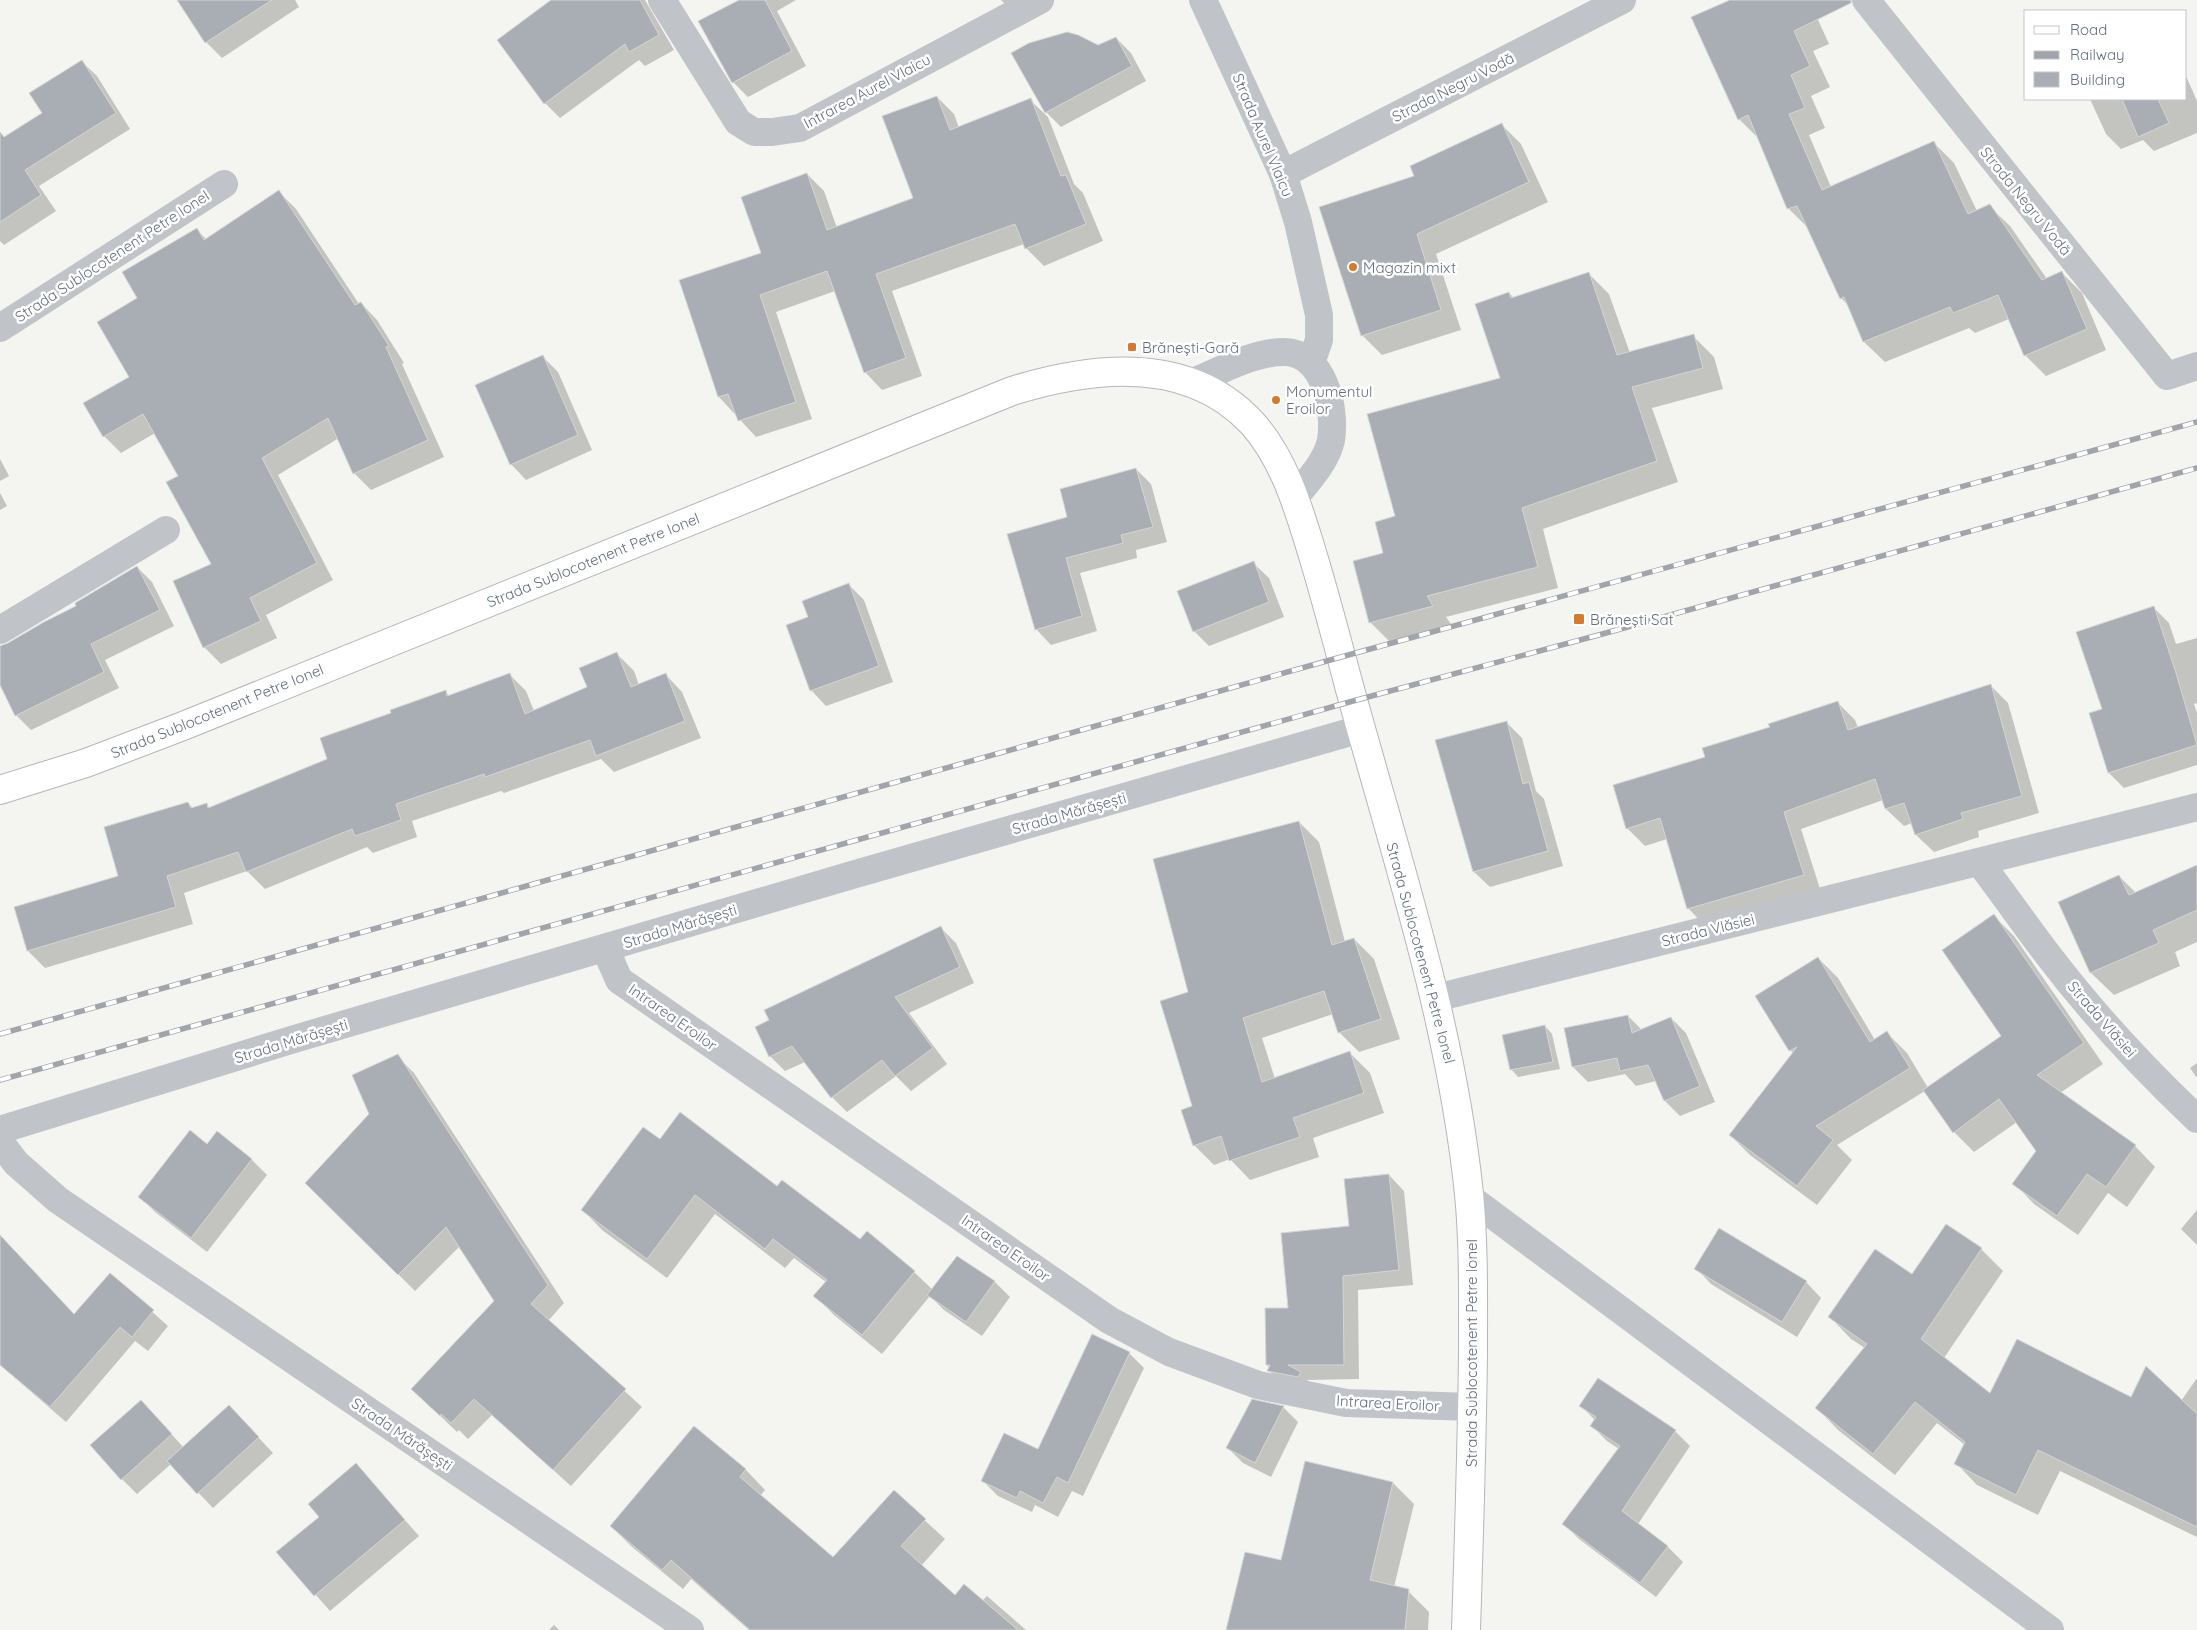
<svg xmlns="http://www.w3.org/2000/svg" width="2197" height="1630" font-family="Quicksand,sans-serif">
<style>
.shadow{fill:#0003}
.building{fill:#a9aeb5;stroke:#d5d6d4}
.lines{fill:none;stroke-linecap:round;stroke-linejoin:round}
.major-casing{stroke:#b3b6ba;stroke-width:30}
.minor{stroke:#c0c3c7;stroke-width:28}
.major{stroke:#fff;stroke-width:28}
.rail-casing{stroke:#a1a5ab;stroke-width:5.5}
.rail{stroke:#fff;stroke-width:4;stroke-dasharray:11;stroke-linecap:butt}
.poi-dot{fill:#d77a2e;stroke:#fff;stroke-width:2}
.labels{text-anchor:middle;dominant-baseline:central;stroke-width:5;stroke-linejoin:round;paint-order:stroke}
.street-label{font-size:15px;fill:#656f80;stroke:#fff}
.poi-label{font-size:15px;fill:#656f80;stroke:#fff;text-anchor:start}
</style>
<rect width="100%" height="100%" fill="#f4f5f1"/>
<g class="shadow">
<path d="M179,0H295L299,7L222,58L206,42Z"/>
<path d="M553,0H645L674,50L645,66L639,60L560,118L545,103L499,40Z"/>
<path d="M738,0H796L777,11L806,66L748,97L733,82Z"/>
<path d="M1001,0H1032L1010,9Z"/>
<path d="M1733,0H1809L1829,44L1813,51L1830,87L1811,96L1825,128L1809,135L1831,187L1934,143L1954,163L1977,211L1989,206L2010,226L2047,279L2062,273L2082,293L2106,350L2046,376L2025,355L2009,319L1975,333L1969,328L1885,362L1864,342L1850,307L1841,298L1809,229L1788,208L1759,139L1739,119Z"/>
<path d="M1116,38L1131,53L1146,81L1061,127L1046,112L1098,47Z"/>
<path d="M81,61L97,76L130,129L39,186L56,211L4,245L0,241V141L43,113Z"/>
<path d="M2186,76L2197,101V133L2154,151L2143,140L2121,149L2106,134L2090,99H2186Z"/>
<path d="M937,97L954,114L959,128L1030,100L1048,117L1074,184L1083,193L1103,241L1044,266L1027,249L1024,244L892,291L922,376L882,390L865,372L835,291L776,312L812,419L756,437L719,397L763,254L807,174L824,191L837,228L915,199Z"/>
<path d="M1501,124L1521,144L1548,202L1436,254L1461,330L1382,355L1362,335L1416,177Z"/>
<path d="M279,192L296,209L359,304L361,303L377,320L404,363L402,364L444,457L371,490L354,473L339,438L278,475L333,580L266,615L277,638L221,664L204,647L213,564L179,476L155,433L121,453L104,436L131,377L139,298L197,230L207,240Z"/>
<path d="M1588,273L1609,294L1630,353L1693,336L1714,357L1723,389L1652,408L1678,482L1543,529L1558,588L1446,617L1453,627L1391,643L1370,622L1384,554L1396,517L1502,379L1509,293L1514,298Z"/>
<path d="M543,357L558,372L592,450L526,480L511,464Z"/>
<path d="M0,459L9,476L0,481Z"/>
<path d="M1136,469L1151,484L1167,542L1136,550L1137,558L1080,573L1097,631L1051,645L1036,629L1069,518Z"/>
<path d="M0,493L7,506L0,510Z"/>
<path d="M1253,563L1269,578L1284,617L1209,646L1194,631Z"/>
<path d="M137,567L152,582L174,626L105,660L119,688L31,730L16,715L0,683V646L8,645L78,606Z"/>
<path d="M849,585L864,600L893,682L826,706L811,690L809,618Z"/>
<path d="M2153,607L2169,623L2176,644L2197,638V703L2194,704L2197,713V765L2124,788L2109,773L2103,710Z"/>
<path d="M617,654L634,671L639,685L666,675L682,692L701,738L614,772L601,759L504,793L501,791L412,821L417,837L373,853L367,847L265,889L247,871L184,893L193,924L45,968L28,951L16,908L120,877L188,803L193,808L206,804L210,808L329,759L393,714L445,692L450,696L509,674L526,691L534,711L588,688Z"/>
<path d="M1991,686L2008,703L2039,813L1978,831L1979,837L1934,852L1916,835L1912,823L1904,826L1886,809L1883,800L1801,829L1821,892L1705,926L1688,908L1667,839L1645,846L1627,828L1707,758L1771,728L1837,702L1855,720L1858,728Z"/>
<path d="M1506,722L1522,738L1536,791L1544,799L1563,866L1490,887L1474,872L1436,741Z"/>
<path d="M1299,822L1319,842L1345,942L1354,939L1374,959L1400,1039L1359,1052L1339,1032L1333,1014L1262,1038L1275,1079L1350,1053L1370,1073L1384,1113L1313,1138L1319,1157L1250,1180L1230,1159L1214,1165L1194,1145L1190,993Z"/>
<path d="M2119,876L2136,893L2197,887V942L2175,952L2180,966L2114,995L2091,973L2060,903Z"/>
<path d="M1993,915L2014,936L2103,1064L2060,1093L2135,1146L2155,1167L2127,1207L2108,1193L2078,1235L2034,1204L2014,1183L2037,1151L2017,1122L1974,1152L1954,1132L1925,1091L1837,1145L1852,1160L1817,1205L1750,1155L1730,1135L1794,1054L1790,1050L1818,958L1838,978L1875,1040L1887,1033L1907,1053L1928,1088L2003,1036Z"/>
<path d="M941,928L956,943L974,983L909,1013L947,1064L911,1091L896,1076L847,1112L832,1097L805,1062L785,1071L770,1056Z"/>
<path d="M1628,1016L1642,1030L1671,1018L1686,1033L1715,1102L1680,1116L1665,1101L1656,1081L1636,1086L1625,1074L1588,1082L1573,1067Z"/>
<path d="M1545,1026L1552,1034L1560,1069L1518,1077L1511,1069Z"/>
<path d="M397,1056L414,1073L564,1303L548,1321L642,1407L571,1486L492,1415L468,1439L459,1430L457,1432L430,1406L496,1301L460,1246L415,1291L307,1183L371,1114Z"/>
<path d="M2197,1063V1078L2190,1068Z"/>
<path d="M660,1141L778,1187L860,1241L914,1272L933,1290L957,1258L995,1282L1010,1297L982,1336L944,1310L930,1296L882,1354L834,1315L815,1296L826,1282L794,1258L785,1268L715,1214L667,1278L602,1230L583,1210Z"/>
<path d="M207,1146L251,1159L267,1175L207,1252L155,1212L140,1197Z"/>
<path d="M1389,1175L1404,1191L1413,1285L1358,1290L1359,1379L1307,1380L1316,1388L1284,1386L1269,1371L1270,1368L1267,1365L1290,1309Z"/>
<path d="M2197,1210V1245L2181,1229Z"/>
<path d="M1946,1226L1981,1249L2003,1271L1944,1358L1990,1395L2181,1401L2197,1378V1537L2060,1471L2038,1515L1977,1485L1956,1463L1965,1445L1937,1423L1895,1475L1838,1430L1817,1408L1865,1348L1851,1339L1830,1317L1913,1276Z"/>
<path d="M0,1266L75,1315L110,1274L168,1326L148,1351L135,1341L66,1422L0,1365Z"/>
<path d="M1696,1268L1806,1282L1821,1298L1797,1337L1711,1284Z"/>
<path d="M1092,1336L1129,1353L1144,1368L1083,1496L1072,1491L1058,1517L1035,1505L1032,1512L998,1496L983,1481L1038,1451Z"/>
<path d="M1581,1406L1675,1431L1690,1446L1638,1524L1668,1547L1683,1562L1656,1597L1579,1539L1564,1524L1619,1449L1607,1441L1592,1426L1595,1420Z"/>
<path d="M1283,1407L1298,1422L1271,1477L1243,1463L1228,1448Z"/>
<path d="M156,1417L184,1448L244,1422L273,1453L213,1508L171,1464L137,1494L122,1479Z"/>
<path d="M694,1427L746,1470L765,1490L760,1496L833,1559L894,1492L945,1539L921,1566L955,1597L982,1601L987,1596L1026,1630H749L691,1579L683,1589L631,1546L611,1526Z"/>
<path d="M1306,1463L1393,1483L1414,1504L1394,1587L1408,1591L1429,1612L1428,1630H1227L1282,1562Z"/>
<path d="M356,1465L419,1536L330,1611L278,1552L321,1517Z"/>
<path d="M554,1625L559,1630H549Z"/>
</g>
<g class="building">
<path d="M177,0H272L205,43Z"/>
<path d="M551,0H640L659,35L629,52L625,44L544,104L497,40Z"/>
<path d="M739,0H765L792,51L732,83L698,21Z"/>
<path d="M1730,0H1851V3L1794,31L1810,66L1791,75L1805,108L1789,114L1822,190L1934,141L1968,214L1990,204L2042,280L2062,271L2087,329L2024,356L1998,295L1953,313L1950,307L1863,342L1844,297L1840,299L1797,206L1787,209L1748,115L1738,120L1691,17Z"/>
<path d="M1067,32L1078,35L1098,45L1116,37L1132,66L1045,113L1011,53L1029,43Z"/>
<path d="M82,60L116,113L25,170L41,195L0,222V132L4,137L42,113L29,93Z"/>
<path d="M937,96L950,130L1031,98L1061,176L1066,175L1086,224L1025,249L1015,224L876,274L906,358L864,373L827,271L760,295L796,402L738,421L728,394L718,397L679,280L761,253L741,197L807,173L827,230L913,198L882,116Z"/>
<path d="M2122,99H2158L2169,123L2138,137Z"/>
<path d="M1502,123L1529,182L1417,234L1441,310L1361,336L1319,207L1414,176L1410,166Z"/>
<path d="M279,190L355,305L361,302L389,346L386,347L428,440L353,474L328,418L262,458L317,563L250,598L261,621L203,648L173,581L211,564L166,482L178,476L143,414L103,437L83,403L129,377L97,322L137,298L122,272L197,228L204,240Z"/>
<path d="M1589,272L1617,355L1694,334L1703,368L1632,387L1657,461L1522,508L1538,567L1427,596L1433,606L1369,623L1353,561L1383,553L1375,522L1395,516L1367,414L1500,378L1475,304L1509,292L1511,298Z"/>
<path d="M543,355L578,435L510,465L475,385Z"/>
<path d="M1136,468L1153,527L1121,535L1123,543L1066,558L1082,616L1035,630L1007,534L1067,517L1060,489Z"/>
<path d="M1254,561L1269,602L1193,632L1177,591Z"/>
<path d="M137,566L160,610L91,644L104,672L15,716L0,685V646L8,643L44,622L76,606L75,603Z"/>
<path d="M849,583L879,666L810,691L786,625L808,617L802,601Z"/>
<path d="M2154,606L2176,673L2197,745L2108,773L2089,713L2102,709L2076,632Z"/>
<path d="M617,652L631,687L666,673L685,721L596,756L590,740L485,777L484,774L396,804L401,820L355,836L352,829L246,872L238,852L167,876L176,907L27,951L14,907L118,876L104,827L188,802L191,808L207,803L208,808L327,759L320,738L391,713L390,710L446,690L447,696L510,673L525,714L587,687L579,668Z"/>
<path d="M1991,684L2022,796L1961,813L1963,819L1915,835L1904,803L1885,809L1875,779L1784,812L1804,875L1687,909L1660,818L1626,829L1613,785L1705,757L1702,748L1770,727L1768,724L1838,701L1848,730Z"/>
<path d="M1507,721L1523,784L1529,782L1548,851L1473,872L1435,740Z"/>
<path d="M1299,821L1332,945L1354,938L1381,1019L1338,1033L1324,991L1243,1018L1262,1082L1350,1051L1364,1093L1293,1118L1300,1137L1229,1161L1221,1136L1193,1146L1181,1110L1192,1106L1160,1001L1188,992L1153,859Z"/>
<path d="M2197,865V910L2153,930L2159,943L2090,973L2058,902L2119,875L2129,895Z"/>
<path d="M1994,914L2084,1043L2037,1075L2136,1145L2106,1187L2087,1174L2057,1216L2012,1184L2036,1151L1999,1099L1953,1133L1923,1090L2001,1036L1942,950Z"/>
<path d="M941,926L960,967L895,997L933,1048L895,1076L882,1060L831,1098L792,1046L769,1057L755,1027L769,1020L764,1010Z"/>
<path d="M1818,957L1870,1042L1887,1031L1910,1068L1816,1126L1833,1140L1797,1186L1729,1135L1797,1047L1789,1051L1755,996Z"/>
<path d="M1628,1015L1632,1033L1671,1017L1700,1086L1664,1101L1648,1065L1620,1071L1617,1058L1572,1067L1564,1028Z"/>
<path d="M1545,1025L1553,1062L1510,1070L1502,1035Z"/>
<path d="M398,1054L548,1285L531,1304L626,1389L553,1470L474,1399L451,1423L441,1414L440,1416L411,1389L494,1301L446,1227L398,1275L305,1183L369,1114L352,1075Z"/>
<path d="M680,1112L777,1186L782,1180L860,1239L867,1231L915,1271L862,1335L813,1296L827,1280L773,1239L765,1249L695,1195L647,1259L581,1210L643,1127L660,1139Z"/>
<path d="M190,1130L207,1144L217,1131L252,1159L191,1238L138,1197Z"/>
<path d="M1389,1174L1399,1270L1343,1276L1344,1365H1288L1301,1372L1298,1377L1267,1371L1270,1365H1266L1265,1308H1288L1281,1233L1349,1226L1344,1179Z"/>
<path d="M1946,1224L1982,1248L1921,1339L1990,1393L2017,1339L2131,1397L2146,1366L2197,1414V1527L2038,1450L2016,1495L1954,1464L1965,1442L1915,1402L1873,1454L1815,1408L1867,1344L1828,1317L1875,1249L1912,1274Z"/>
<path d="M1719,1228L1807,1281L1782,1322L1694,1269Z"/>
<path d="M0,1235L74,1314L110,1273L154,1310L132,1337L120,1327L50,1407L0,1365Z"/>
<path d="M957,1256L995,1281L966,1322L927,1295Z"/>
<path d="M1092,1334L1130,1352L1068,1483L1057,1477L1043,1503L1020,1491L1017,1498L981,1481L1004,1433L1038,1449Z"/>
<path d="M1598,1378L1676,1430L1622,1511L1668,1546L1640,1583L1562,1524L1620,1446L1590,1426L1596,1417L1579,1406Z"/>
<path d="M1252,1399L1284,1406L1255,1463L1226,1448Z"/>
<path d="M141,1400L172,1434L121,1480L90,1445Z"/>
<path d="M229,1405L259,1437L197,1494L167,1461Z"/>
<path d="M694,1426L746,1469L740,1477L833,1557L894,1490L926,1519L901,1546L955,1595L964,1584L1018,1630H750L671,1560L662,1570L610,1526Z"/>
<path d="M1305,1461L1393,1482L1370,1580L1409,1589L1405,1630H1226L1245,1552L1281,1560Z"/>
<path d="M356,1463L405,1520L314,1596L276,1552L319,1517L308,1504Z"/>
</g>
<g class="lines">
<defs>
<path id="major" d="M0,790L86,763L183,726L1012,391C1092,366 1189,355 1252,423C1285,459 1300,513 1314,559C1326,599 1337,641 1348,682C1394,851 1451,1019 1469,1194C1474,1246 1473,1299 1473,1352C1472,1444 1469,1537 1466,1630"/>
</defs>
<use href="#major" class="major-casing"/>
<g class="minor">
<path d="M662,0L738,122L754,132H772L800,128L1040,0"/>
<path d="M1203,0L1283,174L1298,222L1319,315V340L1311,363"/>
<path d="M1866,0L2167,376L2197,366"/>
<path d="M1283,174L1622,0"/>
<path d="M0,328L224,184"/>
<path d="M1193,382C1221,371 1253,352 1284,352C1324,352 1336,409 1331,440C1327,461 1307,482 1294,498"/>
<path d="M0,630L166,530"/>
<path d="M1980,863C2003,893 2025,925 2048,955C2093,1014 2143,1068 2197,1119"/>
<path d="M605,948L619,980L1109,1320L1169,1352L1258,1385L1346,1403L1472,1407"/>
<path d="M1436,998L2197,807"/>
<path d="M0,1130L291,1040L852,875L1361,729"/>
<path d="M0,1142L16,1163L58,1200L690,1630"/>
<path d="M1470,1198L2050,1630"/>
</g>
<use href="#major" class="major"/>
<defs>
<g id="rail">
<path d="M0,1034L1341,657L2197,422"/>
<path d="M0,1080L1353,701L1606,633L2197,468"/>
</g>
</defs>
<use href="#rail" class="rail-casing"/>
<use href="#rail" class="rail"/>
</g>
<g class="poi-dot">
<circle cx="1353" cy="267" r="5"/>
<rect x="1127" y="342" width="10" height="10" rx="2.5"/>
<circle cx="1276" cy="400" r="5"/>
<rect x="1573" y="613" width="12" height="12" rx="2.5"/>
</g>
<g class="labels">
<g class="street-label">
<text transform="translate(1453 87) rotate(-27)">Strada Negru Vodă</text>
<text transform="translate(867 91) rotate(-28)">Intrarea Aurel Vlaicu</text>
<text transform="translate(1263 135) rotate(67)">Strada Aurel Vlaicu</text>
<text transform="translate(2026 201) rotate(51)">Strada Negru Vodă</text>
<text transform="translate(112 256) rotate(-33)">Strada Sublocotenent Petre Ionel</text>
<text transform="translate(593 560) rotate(-22)">Strada Sublocotenent Petre Ionel</text>
<text transform="translate(217 711) rotate(-22)">Strada Sublocotenent Petre Ionel</text>
<text transform="translate(1069 813) rotate(-16)">Strada Mărășești</text>
<text transform="translate(680 926) rotate(-17)">Strada Mărășești</text>
<text transform="translate(1708 930) rotate(-14)">Strada Vlăsiei</text>
<text transform="translate(1421 953) rotate(75)">Strada Sublocotenent Petre Ionel</text>
<text transform="translate(673 1017) rotate(35)">Intrarea Eroilor</text>
<text transform="translate(2102 1019) rotate(49)">Strada Vlăsiei</text>
<text transform="translate(291 1041) rotate(-17)">Strada Mărășești</text>
<text transform="translate(1006 1248) rotate(35)">Intrarea Eroilor</text>
<text transform="translate(1471 1353) rotate(-90)">Strada Sublocotenent Petre Ionel</text>
<text transform="translate(1388 1403) rotate(3)">Intrarea Eroilor</text>
<text transform="translate(402 1434) rotate(34)">Strada Mărășești</text>
</g>
<g class="poi-label">
<text x="1363" y="267">Magazin mixt</text>
<text x="1142" y="347">Brănești-Gară</text>
<text x="1286" y="391">Monumentul<tspan x="1286" dy="17">Eroilor</tspan></text>
<text x="1590" y="619">Brănești Sat</text>
</g>
</g>
<rect x="2024" y="10" width="162" height="90" fill="#ffffff" stroke="#c1c5cc"/>
<rect x="2034" y="26" width="25" height="8" fill="#ffffff" stroke="#c1c5cc"/>
<text x="2070" y="35" font-size="15" fill="#656f80">Road</text>
<rect x="2034" y="51" width="25" height="8" fill="#a1a5ab" stroke="#c1c5cc"/>
<text x="2070" y="60" font-size="15" fill="#656f80">Railway</text>
<rect x="2034" y="72" width="25" height="15" fill="#a9aeb5" stroke="#c1c5cc"/>
<text x="2070" y="85" font-size="15" fill="#656f80">Building</text>
</svg>
